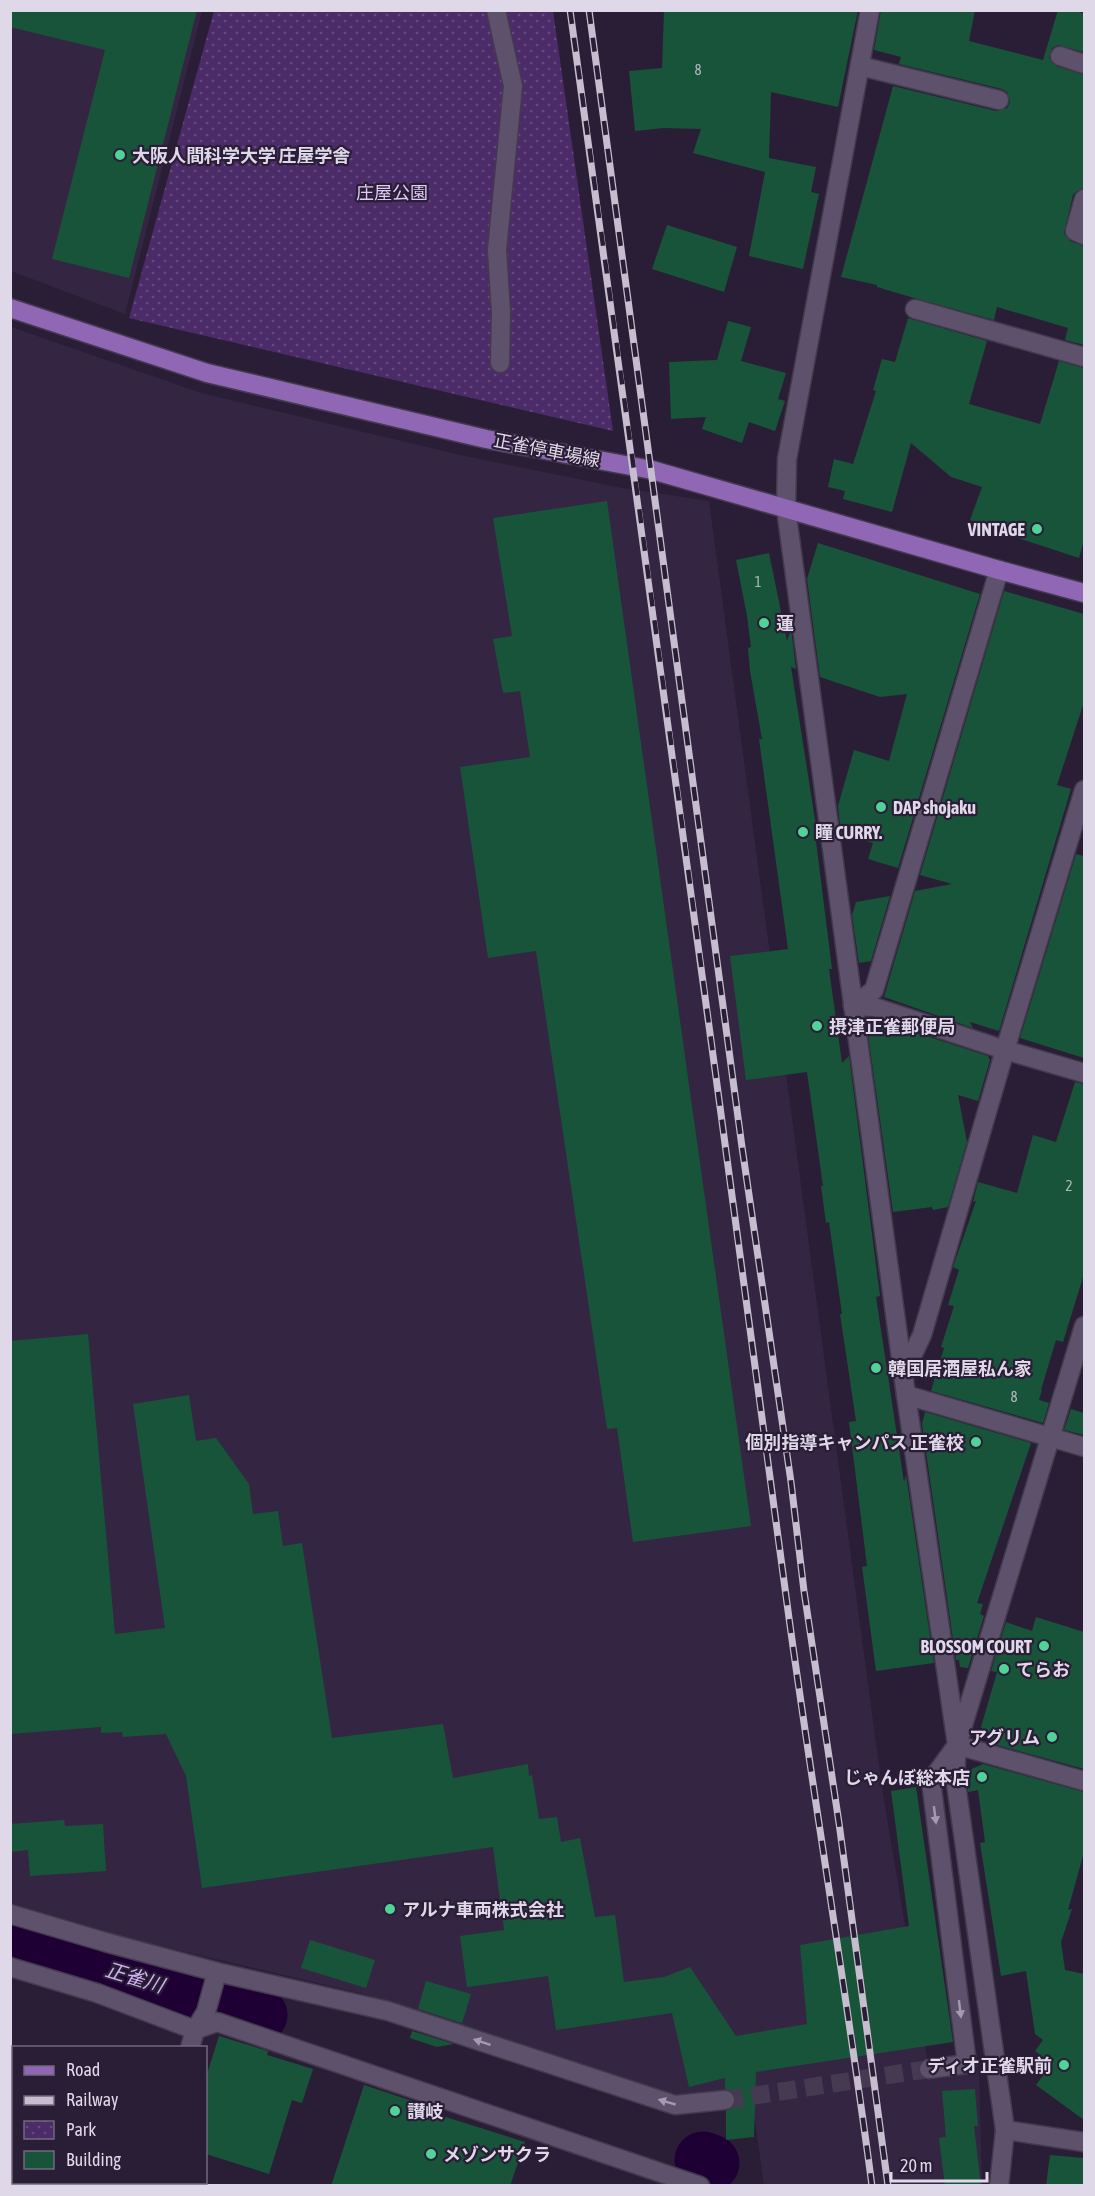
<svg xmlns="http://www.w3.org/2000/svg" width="1095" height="2196" font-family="'Asap Condensed','Noto Sans JP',sans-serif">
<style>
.built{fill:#342643}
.park{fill:url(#park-dots)}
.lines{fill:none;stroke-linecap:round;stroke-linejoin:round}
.river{stroke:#1f0035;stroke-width:57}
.building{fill:#18543a}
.minor-tunnel{stroke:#453a51;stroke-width:18;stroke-dasharray:18 9;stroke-linecap:butt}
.minor-casing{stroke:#443a4e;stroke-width:21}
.major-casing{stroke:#443a4e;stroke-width:21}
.minor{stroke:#5e516c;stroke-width:18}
.major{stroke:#8f67b5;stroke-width:18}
.rail-casing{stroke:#c6becf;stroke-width:7}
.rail{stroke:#2a1e36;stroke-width:4.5;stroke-dasharray:14;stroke-linecap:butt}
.oneway{fill:#a59bb0}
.poi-dot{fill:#50d398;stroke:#2a1e36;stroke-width:2}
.labels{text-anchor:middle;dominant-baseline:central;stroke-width:4.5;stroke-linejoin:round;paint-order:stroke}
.number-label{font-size:15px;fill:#adb7bc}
.poi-label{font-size:18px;font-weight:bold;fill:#dfd8e8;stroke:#2a1e36;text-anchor:start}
.park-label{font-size:18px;fill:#decaf5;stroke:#2a1e36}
.street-label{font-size:18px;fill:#dfd8e8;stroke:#2a1e36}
.water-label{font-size:20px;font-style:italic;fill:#d0b1f1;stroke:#2a1e36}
</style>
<defs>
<pattern id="park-dots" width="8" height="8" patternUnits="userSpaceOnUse" patternTransform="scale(1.5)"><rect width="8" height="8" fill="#4c2c68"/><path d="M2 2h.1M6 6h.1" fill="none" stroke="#654a7e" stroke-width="1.8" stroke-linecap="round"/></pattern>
</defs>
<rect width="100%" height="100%" fill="#2a1e36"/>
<g class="built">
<path d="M10,11H202L125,314L11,271Z"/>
<path d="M11,327L201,393L460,455L622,488L709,501L882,1788L930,2076L979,2070L982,2185H764L751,2093L668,2094L364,1994L80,1927L11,1906Z"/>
</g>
<path class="park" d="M214,11H553L613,431L129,318Z"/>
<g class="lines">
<g class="river">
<path d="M10,1939L259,2015"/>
<path d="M703,2160L711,2163"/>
</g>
</g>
<g class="building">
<path d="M10,10H197L129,278L52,259L105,50L10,27Z"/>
<path d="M664,10H858L838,107L771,92L769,158L816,167L811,192L819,194L803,269L749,256L765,172L693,153L701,129L664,128L635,131L629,71L662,68Z"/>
<path d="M881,10H975L969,41L1043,60L1058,10H1074L1084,14V52L1058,45L1052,48L1049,58L1056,66L1084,75V188L1077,191L1073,195L1064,233L1070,241L1084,246V345L1065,340L1068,328L997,307L994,320L914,298L877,287V285L841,277L893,86L996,111L1007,108L1010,102L1007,92L1002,89L899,64L901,57L874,50Z"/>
<path d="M667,225L737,247L724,292L652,269Z"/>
<path d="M908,318L987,341L969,404L1040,424L1059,361L1084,368V540L1079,558L1018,538L970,520L982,487L951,477L911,443L892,512L843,499L845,491L828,487L834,459L853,464L876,391L873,390L882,359L895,362Z"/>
<path d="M728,321L751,327L741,361L786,373L778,399L785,401L775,431L749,422L742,443L702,429L706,417L671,419L669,362L717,360Z"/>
<path d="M607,501L751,1526L633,1542L617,1428L607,1429L536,951L488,958L460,767L530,757L520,691L503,693L493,639L512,636L493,518Z"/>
<path d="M818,543L980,594L898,868L868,859L873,843L841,834L838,806L854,750L889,761L907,694L880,697L820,677L807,579Z"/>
<path d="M769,553L787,641L791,629L796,669L791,667L816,826L814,825L832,969H829L842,1063L849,1056L880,1296L876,1297L904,1482L906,1475L934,1663L876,1671L862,1567L867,1566L849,1422L856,1421L840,1314H842L829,1222L826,1223L821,1186H823L807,1072L746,1080L730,956L788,949L759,739H762L750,671L748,648L751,647L747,616L736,560Z"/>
<path d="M1004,591L1084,614V702L1057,785L1071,789L999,1031L970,1022L973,1028L884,997L915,891L952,884L920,875Z"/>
<path d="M1076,854L1084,856V1058L1020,1038Z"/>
<path d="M890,896L871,961L859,963L852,915L856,902Z"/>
<path d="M880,1021L988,1056L990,1060L978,1101L958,1095L967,1142L948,1207L933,1210L932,1207L893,1212L868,1034Z"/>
<path d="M1075,1082L1084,1084V1274L1063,1342L1056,1340L1041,1390H1042L1039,1400L1049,1403L1043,1423L931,1391L944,1348L941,1347L954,1306L948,1305L959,1270L953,1267L976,1201L973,1202L978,1182L1017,1193L1033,1135L1056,1142Z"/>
<path d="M88,1334L115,1634L165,1628L133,1404L189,1395L196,1441L216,1438L249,1484L253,1514L278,1511L283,1546L302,1543L332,1738L443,1724L453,1778L528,1764L529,1776L532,1775L539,1819L557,1817L561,1842L580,1838L595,1917L615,1915L624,1982L664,1977L690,1967L736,2036L807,2024L800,1945L909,1926L891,1791L916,1787L953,2042L756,2072L754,2137L726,2140V2111L735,2105L734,2094L725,2089V2078L689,2087L672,2013L556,2030L548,1976L467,1987L460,1936L504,1930L493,1847L202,1888L186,1776L166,1734L123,1737L122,1732L101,1733V1727L10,1734V1341Z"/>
<path d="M1071,1409L1084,1413V1435L1064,1430Z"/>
<path d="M925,1412L1031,1443L977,1603L983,1604L980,1614L984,1616L968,1668L960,1667L959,1660H956L922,1424Z"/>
<path d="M1036,1617L1084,1632V1769L993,1744L981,1727L997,1672L991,1671L1006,1622L1032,1631Z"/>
<path d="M983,1764L1084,1792V1852L1068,1910L1072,1909L1061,1942L1065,1970L1084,1974V2120L1036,2085L1044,2074L1039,2070L1047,2060L1035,2051L1043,2040L1035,2034L1026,1971L1001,1976L980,1843L985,1842L978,1790L968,1792L966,1777L967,1771Z"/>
<path d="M64,1820L65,1826L103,1824L106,1871L30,1876L28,1850L10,1852V1824Z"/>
<path d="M310,1940L375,1960L366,1988L301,1968Z"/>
<path d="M426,1981L471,1994L462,2023L418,2009Z"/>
<path d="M412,2031L454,2044L437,2047L410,2038Z"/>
<path d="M219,2036L268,2051L267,2055L313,2069L302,2103L292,2100L269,2174L206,2154V2077Z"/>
<path d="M364,2085L415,2102L414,2107L525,2142L510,2186H331Z"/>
<path d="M975,2089L978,2126H974L981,2186H945L939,2138L946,2137L942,2091Z"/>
<path d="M1050,2155L1084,2158V2186H1046Z"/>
</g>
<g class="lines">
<path class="minor-tunnel" d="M725,2100L929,2069"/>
<defs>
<g id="minor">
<path d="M496,10L513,86L497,250L501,312L500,363"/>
<path d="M870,10L787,459L786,509L906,1395L957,1745L955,1777L1005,2130L999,2186"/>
<path d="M1060,56L1084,64"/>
<path d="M860,66L999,100"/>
<path d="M1084,199L1075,231L1084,235"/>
<path d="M915,309L1084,357"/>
<path d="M853,1006L874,990L999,570"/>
<path d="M853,1006L874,1007L1005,1050L1084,1073"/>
<path d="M904,1373L922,1335L1005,1050L1084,790"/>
<path d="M906,1395L1084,1447"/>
<path d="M957,1745L1084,1781"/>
<path d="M10,1914L105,1942L217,1972L388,2011L675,2105L725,2100"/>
<path d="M10,1967L97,1993L195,2030L190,2048"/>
<path d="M195,2030L217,2022L700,2186"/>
<path d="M195,2030L206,2012L217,1972"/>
<path d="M929,2069L967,2064L931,1781L957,1745L1084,1326"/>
<path d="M1005,2130L1084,2142"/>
<path d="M152,2186V2182"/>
</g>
<path id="major" d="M10,308L207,373L486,439L652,470L999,570L1084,593"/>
</defs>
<use href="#minor" class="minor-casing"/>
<use href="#major" class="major-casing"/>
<use href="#minor" class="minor"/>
<use href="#major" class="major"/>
<defs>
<g id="rail">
<path d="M570,10C646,546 716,1082 789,1618C815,1807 847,1996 872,2186"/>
<path d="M589,10L742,1147L791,1482L804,1591L839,1823L888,2186"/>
</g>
</defs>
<use href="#rail" class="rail-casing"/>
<use href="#rail" class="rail"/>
</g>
<defs><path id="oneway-solid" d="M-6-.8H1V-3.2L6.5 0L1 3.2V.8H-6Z" transform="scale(1.5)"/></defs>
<g class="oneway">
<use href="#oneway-solid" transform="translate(935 1815) rotate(83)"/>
<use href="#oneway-solid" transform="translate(960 2009) rotate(83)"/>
<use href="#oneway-solid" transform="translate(482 2042) rotate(-162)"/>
<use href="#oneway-solid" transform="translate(667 2102) rotate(-164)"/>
</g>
<g class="poi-dot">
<circle cx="120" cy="155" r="6"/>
<circle cx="1037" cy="529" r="6"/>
<circle cx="764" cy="623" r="6"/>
<circle cx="881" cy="807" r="6"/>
<circle cx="803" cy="832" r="6"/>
<circle cx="817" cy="1026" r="6"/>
<circle cx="876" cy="1368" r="6"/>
<circle cx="976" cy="1442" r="6"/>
<circle cx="1044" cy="1646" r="6"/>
<circle cx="1004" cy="1669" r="6"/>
<circle cx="1052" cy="1737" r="6"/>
<circle cx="982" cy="1777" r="6"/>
<circle cx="390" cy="1909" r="6"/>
<circle cx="1064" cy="2065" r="6"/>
<circle cx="395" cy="2111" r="6"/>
<circle cx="431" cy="2154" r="6"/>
</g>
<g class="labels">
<g class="number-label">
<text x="698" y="69">8</text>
<text x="758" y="581">1</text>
<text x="1069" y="1185">2</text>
<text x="1014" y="1396">8</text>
</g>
<g class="poi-label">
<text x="132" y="155">大阪人間科学大学 庄屋学舎</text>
<text x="1025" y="529" text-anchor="end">VINTAGE</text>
<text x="776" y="623">蓮</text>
<text x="893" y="807">DAP shojaku</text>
<text x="815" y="832">瞳 CURRY.</text>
<text x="829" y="1026">摂津正雀郵便局</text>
<text x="888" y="1368">韓国居酒屋私ん家</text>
<text x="964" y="1442" text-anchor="end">個別指導キャンパス 正雀校</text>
<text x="1032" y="1646" text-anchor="end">BLOSSOM COURT</text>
<text x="1016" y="1669">てらお</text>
<text x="1040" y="1737" text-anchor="end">アグリム</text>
<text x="970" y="1777" text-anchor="end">じゃんぼ総本店</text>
<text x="402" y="1909">アルナ車両株式会社</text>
<text x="1052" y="2065" text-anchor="end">ディオ正雀駅前</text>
<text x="407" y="2111">讃岐</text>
<text x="443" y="2154">メゾンサクラ</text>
</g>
<g class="park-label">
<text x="392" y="192">庄屋公園</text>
</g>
<g class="street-label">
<text transform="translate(547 450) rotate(11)">正雀停車場線</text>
</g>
<g class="water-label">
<text transform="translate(135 1977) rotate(17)">正雀川</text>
</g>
</g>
<rect width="1095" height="2196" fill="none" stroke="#dfd8e8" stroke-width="24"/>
<rect x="12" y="2046" width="195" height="138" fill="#2a1e36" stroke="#72687d" stroke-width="1.5"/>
<rect x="24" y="2066" width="30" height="9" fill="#8f67b5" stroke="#72687d" stroke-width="1.5"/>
<text x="66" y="2076" font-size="18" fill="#dfd8e8">Road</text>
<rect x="24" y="2096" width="30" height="9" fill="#c6becf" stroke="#72687d" stroke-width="1.5"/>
<text x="66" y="2106" font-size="18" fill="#dfd8e8">Railway</text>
<rect x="24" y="2121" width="30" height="18" fill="url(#park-dots)" stroke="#72687d" stroke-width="1.5"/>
<text x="66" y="2136" font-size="18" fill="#dfd8e8">Park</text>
<rect x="24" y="2151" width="30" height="18" fill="#18543a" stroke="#72687d" stroke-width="1.5"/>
<text x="66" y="2166" font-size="18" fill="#dfd8e8">Building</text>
<path d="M891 2172v9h96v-9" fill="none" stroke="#dfd8e8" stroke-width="3"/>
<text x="900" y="2172" font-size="18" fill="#dfd8e8" stroke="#2a1e36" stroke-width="4.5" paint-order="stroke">20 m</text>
</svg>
